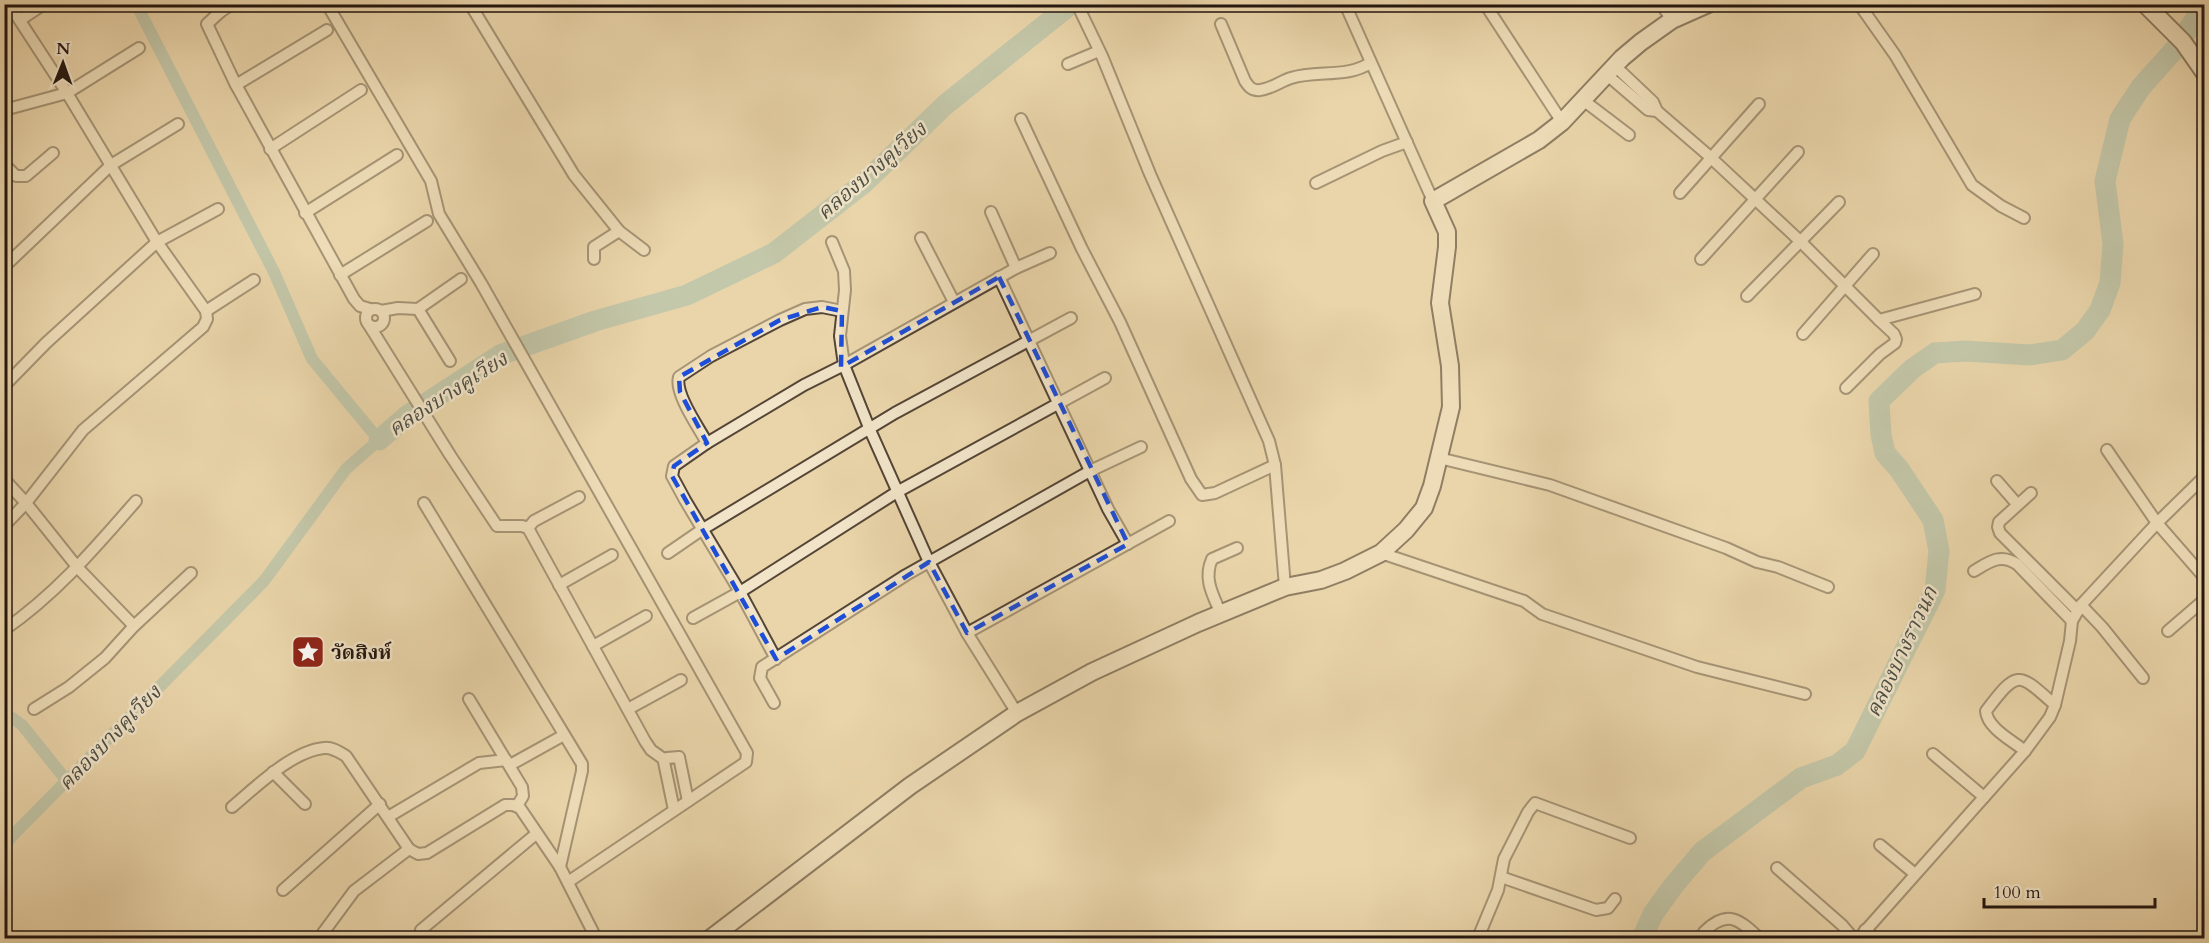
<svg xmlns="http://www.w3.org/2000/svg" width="2209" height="943" font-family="Cardo,'Noto Serif Thai',serif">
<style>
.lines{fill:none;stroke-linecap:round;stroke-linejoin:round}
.canal{stroke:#98b8ab;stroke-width:12}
.river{stroke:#98b8ab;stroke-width:21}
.street-casing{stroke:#544536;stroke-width:14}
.secondary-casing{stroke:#22150f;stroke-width:20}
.street{stroke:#f1e4c8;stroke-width:10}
.secondary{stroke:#f1e4c8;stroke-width:16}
.marked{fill:none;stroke:#1d4ed8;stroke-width:4.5;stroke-dasharray:12 8;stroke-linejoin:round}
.labels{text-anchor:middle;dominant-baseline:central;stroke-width:5;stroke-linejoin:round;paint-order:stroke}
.poi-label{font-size:20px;font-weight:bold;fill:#22150f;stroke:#f1e4c8;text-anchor:start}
.water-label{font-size:21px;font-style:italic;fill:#4b4e46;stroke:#f1e4c8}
</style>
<rect width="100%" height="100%" fill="#ead5aa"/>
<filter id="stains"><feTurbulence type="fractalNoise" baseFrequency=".00333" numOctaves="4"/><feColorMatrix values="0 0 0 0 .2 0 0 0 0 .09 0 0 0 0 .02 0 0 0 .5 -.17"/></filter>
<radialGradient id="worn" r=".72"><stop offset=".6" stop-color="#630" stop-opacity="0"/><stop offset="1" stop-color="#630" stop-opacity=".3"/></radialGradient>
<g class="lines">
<g class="canal">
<path d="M4,712L22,725L67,781"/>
<path d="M4,846L15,833L264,581L346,469L379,440L312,359L274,272L136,4"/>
</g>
<g class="river">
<path d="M379,440L408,415L500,355L595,321L687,295L774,253L864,183L945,105L1071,4"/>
<path d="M1642,938L1653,914L1674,885L1702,852L1801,778L1837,765L1855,751L1935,590L1939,551L1933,520L1899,469L1885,453L1881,435L1879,401L1912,369L1935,353L1965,351L2030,355L2062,350L2085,331L2100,310L2110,283L2113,244L2105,181L2120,119L2141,87L2175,49L2204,6"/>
</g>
<defs>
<g id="street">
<path d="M216,4L220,12L207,24L235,83L354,299L360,306L370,309"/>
<path d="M327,4L431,181L439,214L481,283L747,753L746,762L568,882"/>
<path d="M470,4L574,175L619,231L644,250"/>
<path d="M1077,4L1102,56L1150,174L1269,441L1275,465L1285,587"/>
<path d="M1345,4L1433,201"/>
<path d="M1485,4L1562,122"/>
<path d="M1661,4L1672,20"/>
<path d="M1859,4L1895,55L1972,185L2001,206L2024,218"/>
<path d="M220,12L232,4"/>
<path d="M20,20L44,4"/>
<path d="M1221,24L1245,81C1249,87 1252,91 1260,90C1271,89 1281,81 1291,78C1316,70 1348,78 1370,63"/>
<path d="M1068,64L1099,51"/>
<path d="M1615,66L1653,102L1657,111L1708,155L1800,241L1879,320L1975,294"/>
<path d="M1606,74L1648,110L1657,111"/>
<path d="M236,85L327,30"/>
<path d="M1583,100L1629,135"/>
<path d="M4,110L67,93L139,48"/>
<path d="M1021,119L1082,249L1120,322L1191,479L1202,495L1215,493L1275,465"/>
<path d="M270,149L361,90"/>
<path d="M4,164L16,176H26L53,153"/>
<path d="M1316,183L1382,151L1407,142"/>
<path d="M1680,193L1759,104"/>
<path d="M991,212L1016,268"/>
<path d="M305,213L397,155"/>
<path d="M921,238L954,302"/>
<path d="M832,242L844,271L845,290L840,336L844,365L870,430L929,562L967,633L1017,713"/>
<path d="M594,259V247L619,231"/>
<path d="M1701,259L1798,152"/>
<path d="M4,267L111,165L178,124"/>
<path d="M340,275L427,221"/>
<path d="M999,277L1108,509L1128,544"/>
<path d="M1747,296L1839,202"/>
<circle cx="375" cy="318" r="9"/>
<path d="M418,309L450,361"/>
<path d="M206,311L254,280"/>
<path d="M381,311L398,308L418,309L461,279"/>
<path d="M369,325L450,455L497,526H522L528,528L645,741L651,750L665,760"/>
<path d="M1803,334L1873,254"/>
<path d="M4,386L46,343L157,242L218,209"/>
<path d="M1846,388L1880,354L1895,343L1896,339L1894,334L1879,320"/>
<path d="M707,443C699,428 674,393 679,377L711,356L780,320L805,309L822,307L842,311"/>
<path d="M2107,450L2157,523L2204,577"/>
<path d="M1439,458L1550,485L1726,548L1757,562L1778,567L1828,587"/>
<path d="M4,479L26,503L78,568L134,626"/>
<path d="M1997,481L2017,504"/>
<path d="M2031,493L1999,522L1998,527L2000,533L2078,611"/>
<path d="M424,503L582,764V771L560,867L596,938"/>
<path d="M4,526L26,503L83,430L203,327L207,319L206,311L157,242L67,93L9,4"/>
<path d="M528,528L534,521L579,497"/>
<path d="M668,553L703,529L895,413L1071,318"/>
<path d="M1381,553L1524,601L1542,614L1697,667L1805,694"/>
<path d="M1974,571C1989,562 2000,553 2017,564L2072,621"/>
<path d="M559,585L612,555"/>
<path d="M2081,605L2102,627L2143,678"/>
<path d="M1221,614C1213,595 1203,579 1212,559L1237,548"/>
<path d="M693,618L740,592L897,492L1105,378"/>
<path d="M4,630C56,594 95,548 136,501"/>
<path d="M2168,631L2204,600"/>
<path d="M967,633L1169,521"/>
<path d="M593,646L646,616"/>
<path d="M776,659L740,592L685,500L672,476L674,466L707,443L804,385L844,365L1016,268L1050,253"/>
<path d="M469,699L522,787L523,796L517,806"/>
<path d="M774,703L760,678L762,667L906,575L1090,471L1141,447"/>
<path d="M34,709L69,687L105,658L134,626L191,573"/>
<path d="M628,709L681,680"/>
<path d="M2025,751C2013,741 1987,728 1986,711C2018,669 2018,672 2055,705"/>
<path d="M1933,754L1984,797"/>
<path d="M510,765L564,735"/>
<path d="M273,772L305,804"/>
<path d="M232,807C256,787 292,751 324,748C332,747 339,752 346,756L409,849L418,854L427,853L505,805H513L520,808L560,867"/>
<path d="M674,810L664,762L667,758L679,757L688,801"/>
<path d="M388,817L479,763L506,760"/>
<path d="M1880,845L1915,874"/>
<path d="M1777,868L1842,925L1853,938"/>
<path d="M1501,877L1596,910L1608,908L1615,899"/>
<path d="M283,890L380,804"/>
<path d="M421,930L536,834"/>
<path d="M1865,930L1875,938"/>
<path d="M1704,932C1727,909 1739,919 1759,938"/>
<path d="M323,933L354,891L409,849"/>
<path d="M1478,938L1498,890L1504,859L1528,812L1535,803L1630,838"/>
<path d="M1859,938L2025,751L2050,717L2055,705L2070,641L2072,621L2081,605L2157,523L2204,477"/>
</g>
<g id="secondary">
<path d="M2145,4L2183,42L2204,72"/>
<path d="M711,938L910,786L1017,713L1092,672L1198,623L1285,587L1321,580L1345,571L1381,553L1406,530L1424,508L1432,486L1451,407L1450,366L1440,303L1447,247V232L1433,201L1539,140L1562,122L1622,58L1641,42L1672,20L1708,4"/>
</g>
</defs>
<use href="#street" class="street-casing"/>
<use href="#secondary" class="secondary-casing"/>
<use href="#street" class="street"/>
<use href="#secondary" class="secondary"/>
</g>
<path d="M0 0H2209V943H0ZM999,277L1128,544L967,633L929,562L776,659L672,476L674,466L707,443L680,392L679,377L780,320L822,307L842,311L841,367Z" fill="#ead5aa" fill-opacity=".55" fill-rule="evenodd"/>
<path class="marked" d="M999,277L1128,544L967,633L929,562L776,659L672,476L674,466L707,443L680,392L679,377L780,320L822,307L842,311L841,367Z"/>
<defs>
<symbol id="sight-square" viewBox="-11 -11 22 22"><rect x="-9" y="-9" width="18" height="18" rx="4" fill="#8f2418" stroke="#f1e4c8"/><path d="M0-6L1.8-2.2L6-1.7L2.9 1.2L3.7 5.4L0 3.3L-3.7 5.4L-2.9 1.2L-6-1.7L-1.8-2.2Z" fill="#fff"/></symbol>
</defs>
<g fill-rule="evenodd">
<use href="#sight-square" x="289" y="633" width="38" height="38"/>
</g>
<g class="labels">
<g class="poi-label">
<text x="331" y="652">วัดสิงห์</text>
</g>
<g class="water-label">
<text transform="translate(872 171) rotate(-41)">คลองบางคูเวียง</text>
<text transform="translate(448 394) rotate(-33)">คลองบางคูเวียง</text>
<text transform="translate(1902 652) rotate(-65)">คลองบางราวนก</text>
<text transform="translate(110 738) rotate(-46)">คลองบางคูเวียง</text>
</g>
</g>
<rect width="2209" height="943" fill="none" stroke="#ead5aa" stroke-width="24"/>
<rect x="6" y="6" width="2197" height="931" fill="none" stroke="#22150f" stroke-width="3"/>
<rect x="12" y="12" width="2185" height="919" fill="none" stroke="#22150f" stroke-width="1.5"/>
<g transform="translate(63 63) rotate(1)" stroke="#f1e4c8" stroke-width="4.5" paint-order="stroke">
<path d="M0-4.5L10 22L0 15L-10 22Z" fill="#22150f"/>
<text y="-9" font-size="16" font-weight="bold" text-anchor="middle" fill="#22150f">N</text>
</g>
<path d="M1984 898v9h171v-9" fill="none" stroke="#22150f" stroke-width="3"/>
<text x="1993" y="898" font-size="18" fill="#22150f" stroke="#f1e4c8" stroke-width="4.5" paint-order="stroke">100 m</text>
<rect width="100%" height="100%" filter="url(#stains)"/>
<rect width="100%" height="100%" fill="url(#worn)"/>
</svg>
